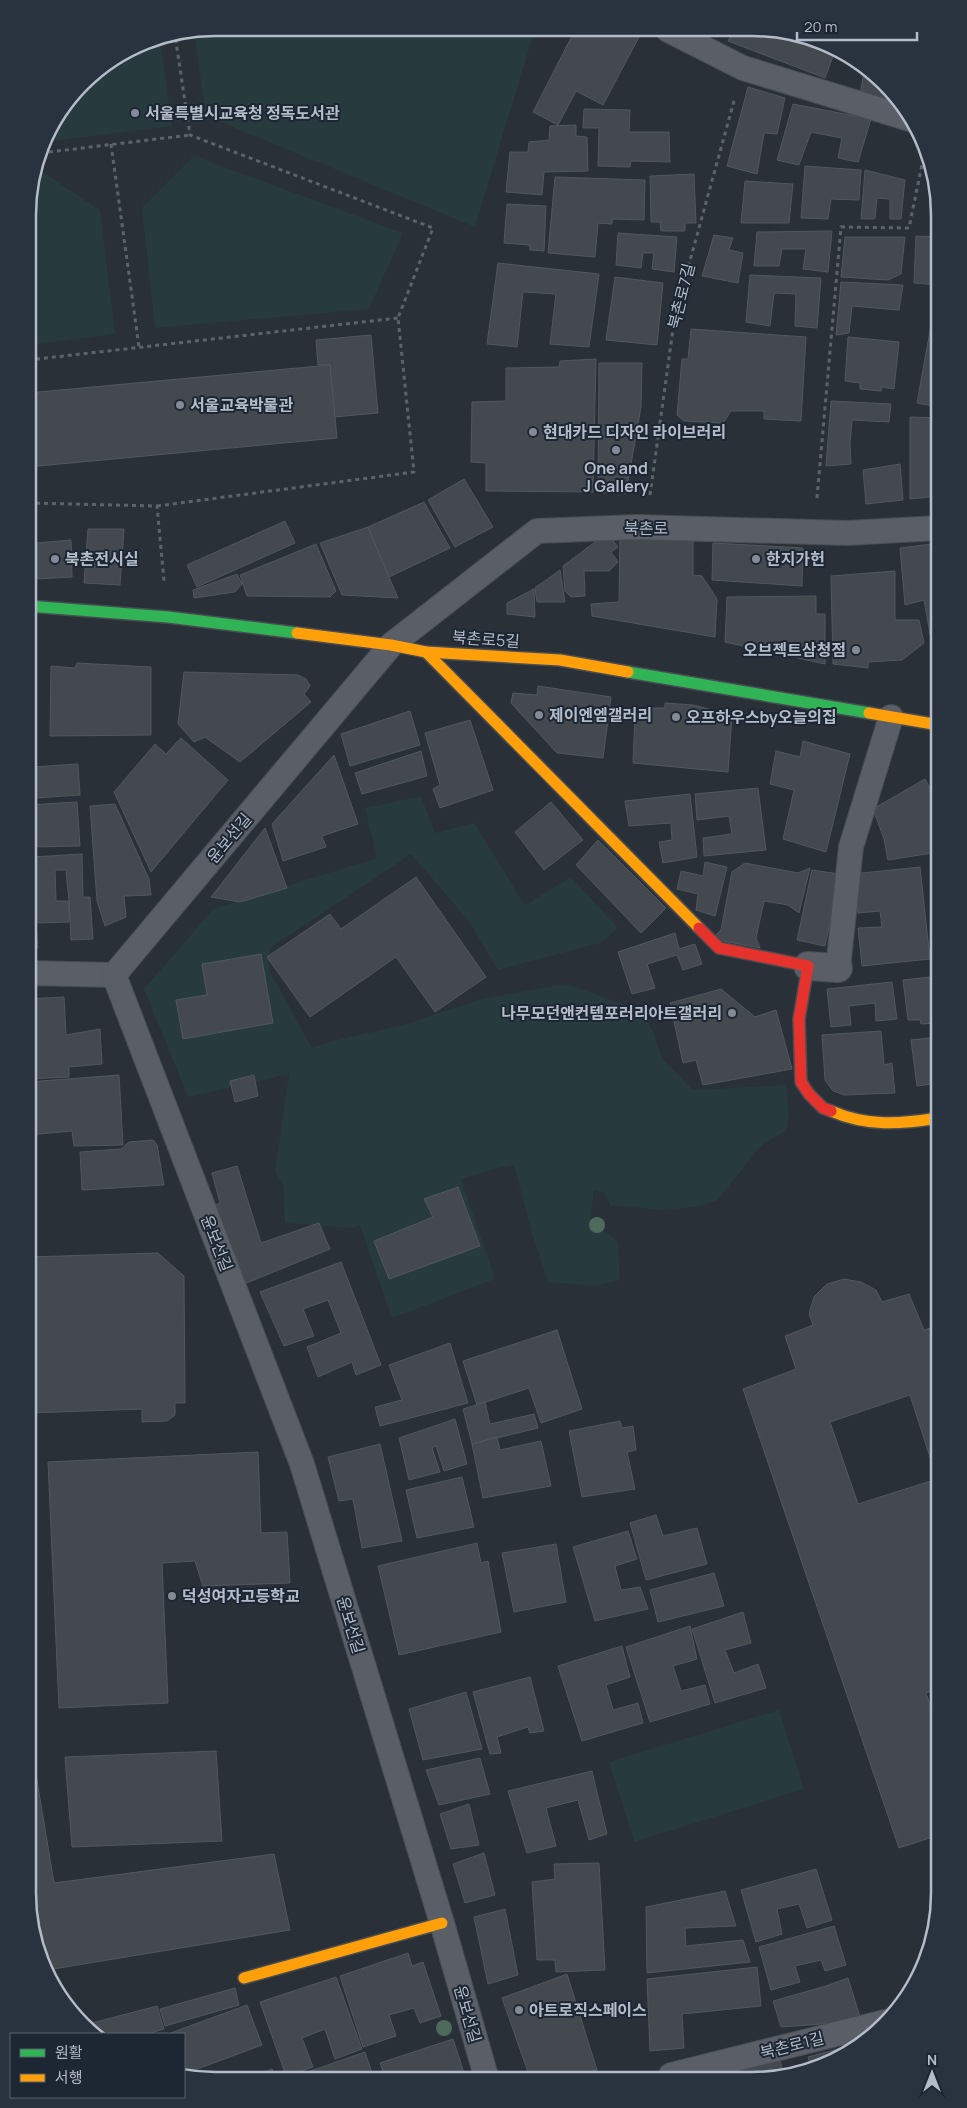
<svg xmlns="http://www.w3.org/2000/svg" width="967" height="2108" font-family="Manrope,'Noto Sans KR',sans-serif">
<style>
.green{fill:#273a3e}
.building{fill:#444950;stroke:#52575f;fill-rule:evenodd}
.lines{fill:none;stroke-linecap:round;stroke-linejoin:round}
.lane-casing{stroke:#484c53;stroke-width:26}
.street-casing{stroke:#484c53;stroke-width:30}
.fast-casing{stroke:#484c53;stroke-width:14}
.slow-casing{stroke:#484c53;stroke-width:14}
.jam-casing{stroke:#484c53;stroke-width:14}
.path{stroke:#5d636a;stroke-width:3;stroke-dasharray:4 4;stroke-linecap:butt}
.lane{stroke:#5a5e66;stroke-width:24}
.street{stroke:#5a5e66;stroke-width:28}
.fast{stroke:#30b455;stroke-width:11}
.slow{stroke:#ff9f0a;stroke-width:11}
.jam{stroke:#e5322d;stroke-width:11}
.tree{fill:#4e6a5a}
.poi-dot{fill:#848b96;stroke:#1d2633;stroke-width:2}
.labels{text-anchor:middle;dominant-baseline:central;stroke-width:4;stroke-linejoin:round;paint-order:stroke}
.poi-label{font-size:16px;font-weight:bold;fill:#b4bcc9;stroke:#1d2633;text-anchor:start}
.street-label{font-size:16px;fill:#b4bcc9;stroke:#1d2633}
.rim{fill:none;stroke:#b4bcc9;stroke-width:2.5}
</style>
<rect width="100%" height="100%" fill="#2a3038"/>
<g class="green">
<path d="M215,28L535,29L475,227L206,116L194,32Z"/>
<path d="M160,38L172,126L45,142L47,132L91,74L144,42Z"/>
<path d="M194,156L403,233L369,309L155,328L142,208Z"/>
<path d="M41,171L100,210L115,334L28,345V203L35,175Z"/>
<path d="M421,796L435,833L474,823L525,905L571,877L618,928L600,943L498,970L468,920L411,854L270,948L269,970L312,1048L329,1042L403,1025L485,998L566,984L641,1010L653,1032L662,1058L693,1090L786,1085L789,1114L786,1131L766,1142L757,1150L717,1201L693,1207L663,1210L610,1205L604,1192L594,1190L590,1225L607,1233L618,1242L620,1280L594,1286L548,1282L532,1233L514,1165L497,1168L461,1179L495,1279L392,1318L360,1225L353,1228L285,1223L283,1185L275,1171L289,1074L188,1097L144,989L213,909L377,858L365,808Z"/>
<path d="M779,1710L804,1789L634,1842L609,1762Z"/>
</g>
<g class="building">
<path d="M575,30H627L639,37L603,105L576,91L558,125L533,112Z"/>
<path d="M733,31H788L836,48L825,78L728,41Z"/>
<path d="M865,67L876,74L899,102L860,94Z"/>
<path d="M748,87L785,98L777,134L764,133L757,174L727,166Z"/>
<path d="M793,104L871,119L858,162L838,158L842,138L811,132L799,165L777,160Z"/>
<path d="M584,109L630,110L629,132H669L670,162L631,161L630,167L598,166L599,128H583Z"/>
<path d="M576,125V136L587,137L588,171L544,172L542,195L506,192L510,152H528L529,142L549,140L550,126Z"/>
<path d="M805,166L861,170L859,200L831,199L828,219L801,218Z"/>
<path d="M865,170L905,180L901,219H890V199L877,198L875,219H861Z"/>
<path d="M694,174L696,223H685V231H661L660,222H651L650,176Z"/>
<path d="M555,177L645,180L644,220L612,219V224L598,223L595,257L548,253Z"/>
<path d="M745,181L793,184L789,223H741Z"/>
<path d="M507,204L546,206L544,251L530,250L529,245L504,243Z"/>
<path d="M832,231L828,272L803,269L806,249H782L779,266H754L757,232Z"/>
<path d="M618,233L677,237L674,272L652,269L654,253H643L641,268L616,265Z"/>
<path d="M714,235L733,238L729,250L743,253L738,283L702,276Z"/>
<path d="M916,236L939,237V285L914,283Z"/>
<path d="M845,237H905L901,274L888,280L841,277Z"/>
<path d="M498,263L599,274L589,347L550,344L556,294L523,292L517,347L487,344Z"/>
<path d="M750,275L821,278L817,328L795,326L796,294L774,293L770,326L746,322Z"/>
<path d="M615,277L663,283L657,345L606,340Z"/>
<path d="M841,282L903,285L899,310L852,306L849,333L836,335Z"/>
<path d="M931,325L939,326V407L917,403Z"/>
<path d="M691,329L806,337L801,421L764,419V411H731L723,423L684,421L677,415L682,359H688Z"/>
<path d="M371,335L378,413L334,417L330,365H318L316,340Z"/>
<path d="M848,337L899,342L894,389L882,387L881,391L860,389V383L845,381Z"/>
<path d="M596,359L593,492L486,491V463L471,462L472,402L506,401V368L559,367L560,361Z"/>
<path d="M599,363H642L641,407L626,493H598Z"/>
<path d="M330,365L337,438L28,467V393Z"/>
<path d="M831,401L891,404L889,422L852,420L850,444L851,464L826,466Z"/>
<path d="M910,417L939,418V496L910,499Z"/>
<path d="M900,464L903,500L866,504L863,470Z"/>
<path d="M464,479L493,527L455,547L428,500Z"/>
<path d="M424,502L450,548L389,577L368,527Z"/>
<path d="M285,521L295,543L197,587L187,565Z"/>
<path d="M368,527L389,577L398,598L342,595L320,543Z"/>
<path d="M88,529H124L120,585L84,583Z"/>
<path d="M607,533L618,547L611,552L618,562L609,571H584L585,596L571,597L565,591L563,566Z"/>
<path d="M620,537L693,540V575L702,576L717,599L715,637L592,616L591,604L619,602Z"/>
<path d="M71,540L72,577L37,579L36,543Z"/>
<path d="M713,543L803,548L802,586L712,580Z"/>
<path d="M939,543V667L936,668L924,600L905,605L900,548Z"/>
<path d="M316,544L336,591L330,597L247,596L240,575Z"/>
<path d="M560,570L565,602H537L535,588Z"/>
<path d="M895,571V620H919L924,643L902,660L868,662V668L833,664L831,576Z"/>
<path d="M237,574L242,584L235,592L194,598L193,590Z"/>
<path d="M534,589L535,617L507,614V603Z"/>
<path d="M816,596V614H825V664L725,642L727,597Z"/>
<path d="M28,657H34L33,751H28Z"/>
<path d="M77,663L151,667V735L50,736L51,666L75,668Z"/>
<path d="M184,672L298,675L306,679L310,686L304,694L311,702L240,762L205,737L194,742L178,724Z"/>
<path d="M538,686L611,697L603,758L557,753L511,703L513,693L537,695Z"/>
<path d="M665,703L693,705L732,715L728,772L633,763L635,716L644,715L645,708H665Z"/>
<path d="M410,711L420,745L350,766L341,734Z"/>
<path d="M470,720L493,790L440,808L433,789L440,785L425,733Z"/>
<path d="M181,738L228,780L151,872L114,792L155,744L166,754Z"/>
<path d="M803,741L850,754L826,852L783,839L794,790L770,784L776,751L800,757Z"/>
<path d="M421,751L427,776L362,794L355,773Z"/>
<path d="M334,755L358,824L322,836L326,847L283,861L272,824Z"/>
<path d="M78,764L80,795L35,798L33,767Z"/>
<path d="M925,779L935,797L939,795V852L888,860L884,839L873,809Z"/>
<path d="M758,788L766,850L704,856L703,838L732,834L729,816L697,820L695,794Z"/>
<path d="M690,794L697,857L663,863L659,842L672,840L671,823L629,826L625,801Z"/>
<path d="M77,802L80,846L31,847L28,805Z"/>
<path d="M551,802L583,840L544,870L515,832Z"/>
<path d="M115,804L149,879L151,895L124,896L126,917L105,926L97,901L90,806Z"/>
<path d="M265,828L287,888L240,902L211,897Z"/>
<path d="M598,840L666,908L641,933L576,865Z"/>
<path d="M82,854L83,897H90L93,939L71,940L69,901V922L36,923L38,948H28V904H35L32,857ZM55,870H66L69,901H56Z"/>
<path d="M705,862L727,867L715,916L696,910L698,894L677,889L681,871L703,876Z"/>
<path d="M745,863L798,873L810,868L799,913L788,905L764,901L756,938L760,948L712,939L721,930L732,872Z"/>
<path d="M920,867L930,959L862,966L858,928L882,927L880,911L858,913L853,874Z"/>
<path d="M812,870L840,874L825,946L797,940Z"/>
<path d="M416,877L486,977L435,1012L396,957L310,1017L267,957L330,914L341,929Z"/>
<path d="M675,933L679,949L695,944L702,964L683,970L677,955L647,964L655,988L632,994L618,952Z"/>
<path d="M261,954L273,1023L183,1039L176,1000L207,995L202,964Z"/>
<path d="M939,976V1023L921,1024L920,1020H908L903,980Z"/>
<path d="M892,982L897,1019L876,1021L875,1003L849,1006L851,1025L831,1027L827,989Z"/>
<path d="M721,989L755,1017L776,1010L792,1069L703,1085L696,1060L683,1063L670,1003Z"/>
<path d="M64,997L66,1035L100,1029L102,1064L69,1067V1077L28,1079V999Z"/>
<path d="M881,1031L884,1065L892,1063L895,1093L845,1095L833,1091L825,1080L822,1035Z"/>
<path d="M939,1037V1083L917,1086L911,1040Z"/>
<path d="M119,1075L123,1145L74,1146L72,1131L28,1135V1082Z"/>
<path d="M254,1075L258,1096L235,1102L230,1081Z"/>
<path d="M153,1140L157,1145L164,1185L82,1190L80,1152L121,1149L129,1142Z"/>
<path d="M237,1166L261,1243L319,1223L330,1249L239,1286L210,1208L220,1203L212,1173Z"/>
<path d="M458,1187L480,1246L389,1279L374,1241L433,1217L424,1199Z"/>
<path d="M158,1253L184,1276L185,1403H175V1415L167,1421L142,1422V1409L28,1413V1257Z"/>
<path d="M341,1262L381,1365L356,1375L352,1362L318,1377L307,1347L341,1333L328,1300L303,1309L314,1336L284,1346L260,1292Z"/>
<path d="M844,1279L861,1282L876,1290L882,1302L909,1294L924,1330L939,1325V1688L926,1693L939,1733V1835L899,1848L743,1389L796,1369L785,1336L813,1325L809,1314L814,1297L827,1284ZM910,1395L937,1479L858,1504L830,1422Z"/>
<path d="M557,1330L582,1409L541,1423L529,1388L477,1405L463,1361Z"/>
<path d="M450,1343L468,1403L380,1426L375,1407L402,1400L389,1365Z"/>
<path d="M485,1402L490,1424L534,1414L538,1428L472,1444L463,1409Z"/>
<path d="M455,1419L467,1464L444,1471L436,1446L432,1448L440,1472L409,1480L399,1438Z"/>
<path d="M620,1421L622,1428L633,1426L636,1450L627,1452L635,1489L582,1497L569,1431Z"/>
<path d="M497,1437L500,1450L541,1441L551,1486L483,1498L472,1444Z"/>
<path d="M380,1444L402,1541L362,1548L353,1499L339,1501L328,1457Z"/>
<path d="M258,1452L261,1533L287,1532L290,1583L203,1586L195,1561L162,1563L168,1703L59,1708L48,1462Z"/>
<path d="M462,1477L474,1527L417,1538L406,1490Z"/>
<path d="M656,1515L663,1536L697,1528L707,1564L646,1580L630,1523Z"/>
<path d="M628,1531L637,1559L615,1566L621,1590L640,1587L648,1609L595,1621L573,1547Z"/>
<path d="M477,1543L481,1563L488,1561L501,1632L399,1655L378,1566Z"/>
<path d="M556,1544L566,1602L514,1612L502,1553Z"/>
<path d="M714,1573L724,1606L658,1622L650,1590Z"/>
<path d="M743,1612L751,1643L725,1650L734,1673L758,1664L766,1688L715,1703L692,1629Z"/>
<path d="M690,1626L697,1659L673,1666L681,1691L705,1685L710,1704L650,1722L626,1647Z"/>
<path d="M622,1646L630,1677L606,1685L613,1710L638,1703L643,1723L582,1741L558,1666Z"/>
<path d="M530,1677L544,1731L530,1733L528,1727L497,1737L501,1753L490,1754L473,1692Z"/>
<path d="M466,1692L482,1749L423,1760L409,1709Z"/>
<path d="M28,1726L54,1883L274,1854L290,1930L47,1970L34,1942L28,1893Z"/>
<path d="M216,1751L222,1841L72,1847L65,1757Z"/>
<path d="M480,1758L490,1794L439,1805L426,1770Z"/>
<path d="M592,1771L607,1834L589,1840L578,1800L546,1808L556,1846L527,1853L508,1791Z"/>
<path d="M469,1804L479,1845L451,1849L440,1814Z"/>
<path d="M484,1853L495,1895L465,1903L453,1864Z"/>
<path d="M599,1863L605,1970L556,1972L555,1960H537L532,1882L555,1879L554,1864Z"/>
<path d="M816,1869L832,1920L807,1928L799,1904L777,1909L782,1934L756,1942L741,1890Z"/>
<path d="M725,1891L736,1926L685,1928L686,1946L743,1940L750,1962L647,1973L646,1907Z"/>
<path d="M505,1909L518,1975L488,1984L474,1917Z"/>
<path d="M834,1926L846,1965L825,1971L821,1960L795,1966L800,1982L771,1990L759,1947Z"/>
<path d="M408,1953L412,1966L423,1962L441,2016L420,2023L414,2008L389,2015L396,2036L363,2047L340,1976Z"/>
<path d="M757,1967L761,2006L682,2014L684,2048L650,2051L647,1979Z"/>
<path d="M567,1974L597,2070L580,2075H529L502,1998Z"/>
<path d="M336,1977L362,2049L335,2059L325,2029L302,2038L313,2067L286,2076L260,2002Z"/>
<path d="M848,1978L860,2017L835,2023L781,2027L773,2001L826,1986Z"/>
<path d="M235,1988L239,2005L165,2026L160,2009Z"/>
<path d="M247,2005L262,2045L184,2074V2034H168Z"/>
<path d="M157,2006L164,2029L147,2034H96L92,2023Z"/>
<path d="M453,2039L465,2076H385L380,2063Z"/>
<path d="M860,2043L856,2049L811,2069L808,2057Z"/>
<path d="M365,2052L373,2076H296Z"/>
<path d="M779,2058L784,2074H726V2073Z"/>
<path d="M272,2069L274,2076L252,2077Z"/>
</g>
<g class="lines">
<defs>
<g id="lane">
<path d="M668,30L743,68L913,120"/>
<path d="M838,968L851,847L891,717"/>
<path d="M28,973L114,975"/>
<path d="M114,975L302,1464L442,1923L486,2076"/>
<path d="M114,975L391,645L537,531L636,527L847,533L939,528"/>
<path d="M671,2075L885,2022"/>
</g>
<path id="street" d="M808,966L838,968"/>
<g id="fast">
<path d="M28,606L168,617L297,633"/>
<path d="M628,672L869,713"/>
</g>
<g id="slow">
<path d="M297,633L391,645L426,652L560,660L628,672"/>
<path d="M426,652L699,928"/>
<path d="M869,713L939,725"/>
<path d="M831,1111C868,1127 900,1124 939,1118"/>
<path d="M244,1978L442,1923"/>
</g>
<path id="jam" d="M699,928L719,948L808,966L799,1019L801,1082L809,1094L823,1108L831,1111"/>
</defs>
<use href="#lane" class="lane-casing"/>
<use href="#street" class="street-casing"/>
<use href="#fast" class="fast-casing"/>
<use href="#slow" class="slow-casing"/>
<use href="#jam" class="jam-casing"/>
<g class="path">
<path d="M111,144L139,347"/>
<path d="M41,153L190,135"/>
<path d="M28,360L398,318"/>
<path d="M650,495L675,315L734,101"/>
<path d="M817,498L841,227L909,228L925,150"/>
<path d="M28,503L157,506L164,581"/>
<path d="M157,506L414,472L398,318L433,228L190,135L175,35"/>
</g>
<use href="#lane" class="lane"/>
<use href="#street" class="street"/>
<use href="#fast" class="fast"/>
<use href="#slow" class="slow"/>
<use href="#jam" class="jam"/>
</g>
<g class="tree">
<circle cx="597" cy="1225" r="8"/>
<circle cx="444" cy="2028" r="8"/>
</g>
<g class="poi-dot">
<circle cx="135" cy="113" r="5"/>
<circle cx="180" cy="405" r="5"/>
<circle cx="533" cy="432" r="5"/>
<circle cx="616" cy="450" r="5"/>
<circle cx="55" cy="559" r="5"/>
<circle cx="756" cy="559" r="5"/>
<circle cx="856" cy="650" r="5"/>
<circle cx="539" cy="715" r="5"/>
<circle cx="676" cy="717" r="5"/>
<circle cx="732" cy="1013" r="5"/>
<circle cx="172" cy="1596" r="5"/>
<circle cx="519" cy="2010" r="5"/>
</g>
<g class="labels">
<g class="poi-label">
<text x="145" y="113">서울특별시교육청 정독도서관</text>
<text x="190" y="405">서울교육박물관</text>
<text x="543" y="432">현대카드 디자인 라이브러리</text>
<text x="616" y="468" text-anchor="middle">One and<tspan x="616" dy="18">J Gallery</tspan></text>
<text x="65" y="559">북촌전시실</text>
<text x="766" y="559">한지가헌</text>
<text x="846" y="650" text-anchor="end">오브젝트삼청점</text>
<text x="549" y="715">제이엔엠갤러리</text>
<text x="686" y="717">오프하우스by오늘의집</text>
<text x="722" y="1013" text-anchor="end">나무모던앤컨템포러리아트갤러리</text>
<text x="182" y="1596">덕성여자고등학교</text>
<text x="529" y="2010">아트로직스페이스</text>
</g>
<g class="street-label">
<text transform="translate(681 296) rotate(-76)">북촌로7길</text>
<text x="646" y="528">북촌로</text>
<text transform="translate(486 639) rotate(4)">북촌로5길</text>
<text transform="translate(229 838) rotate(-50)">윤보선길</text>
<text transform="translate(217 1243) rotate(69)">윤보선길</text>
<text transform="translate(351 1625) rotate(73)">윤보선길</text>
<text transform="translate(468 2014) rotate(74)">윤보선길</text>
<text transform="translate(792 2045) rotate(-14)">북촌로1길</text>
</g>
</g>
<path d="M0 0H967V2108H0ZM215 36H752A179 179 0 0 1 931 215V1893A179 179 0 0 1 752 2072H215A179 179 0 0 1 36 1893V215A179 179 0 0 1 215 36Z" fill="#29323f" fill-rule="evenodd"/>
<path class="rim" d="M215 36H752A179 179 0 0 1 931 215V1893A179 179 0 0 1 752 2072H215A179 179 0 0 1 36 1893V215A179 179 0 0 1 215 36Z"/>
<rect x="10" y="2033" width="175" height="65" fill="#1d2633" stroke="#59626f"/>
<rect x="20" y="2049" width="25" height="8" fill="#30b455" stroke="#59626f"/>
<text x="55" y="2058" font-size="15" fill="#b4bcc9">원활</text>
<rect x="20" y="2074" width="25" height="8" fill="#ff9f0a" stroke="#59626f"/>
<text x="55" y="2083" font-size="15" fill="#b4bcc9">서행</text>
<g transform="translate(932 2073)" stroke="#1d2633" stroke-width="4" paint-order="stroke">
<path d="M0-4L9 19L0 12L-9 19Z" fill="#b4bcc9"/>
<text y="-8" font-size="14" font-weight="bold" text-anchor="middle" fill="#b4bcc9">N</text>
</g>
<path d="M797 32v8h120v-8" fill="none" stroke="#b4bcc9" stroke-width="2.5"/>
<text x="804" y="32" font-size="15" fill="#b4bcc9" stroke="#1d2633" stroke-width="4" paint-order="stroke">20 m</text>
</svg>
